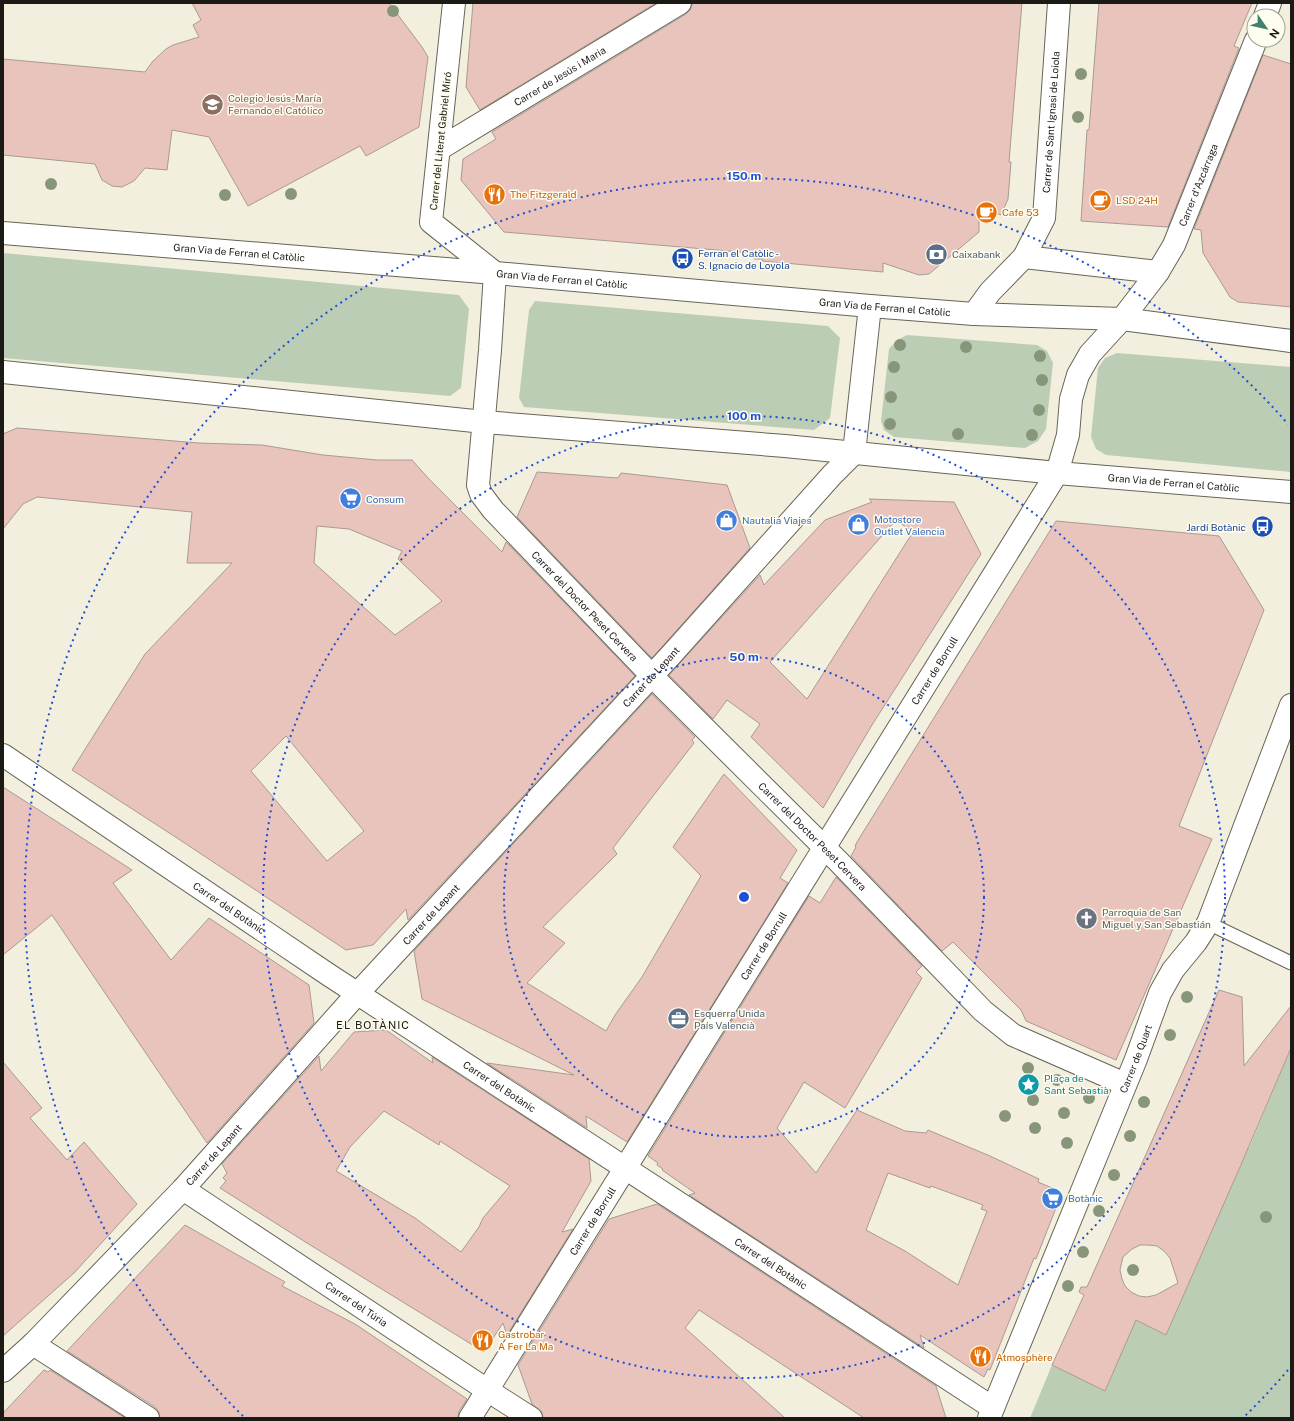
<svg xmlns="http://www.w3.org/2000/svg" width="1294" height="1421" font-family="'Public Sans',sans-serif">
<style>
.green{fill:#bccdb6}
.building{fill:#e8c4bc;stroke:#ab9994;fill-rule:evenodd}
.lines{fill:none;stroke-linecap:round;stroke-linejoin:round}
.lane-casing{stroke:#686556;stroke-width:15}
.street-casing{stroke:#686556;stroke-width:24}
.secondary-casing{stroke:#686556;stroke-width:24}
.primary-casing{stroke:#686556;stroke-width:24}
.lane{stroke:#fff;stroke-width:13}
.street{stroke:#fff;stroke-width:22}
.secondary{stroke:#fff;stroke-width:22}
.primary{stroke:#fff;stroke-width:22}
.tree{fill:#879678}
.ring{fill:none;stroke:#1d4ed8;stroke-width:2;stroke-dasharray:2 4}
.labels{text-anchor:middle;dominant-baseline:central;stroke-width:3;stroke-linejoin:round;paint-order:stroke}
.street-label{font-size:10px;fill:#1b1a14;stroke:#fffdef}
.education-label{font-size:10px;fill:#785e54;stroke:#fffdef;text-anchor:start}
.food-label{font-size:10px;fill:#c56008;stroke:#fffdef;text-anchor:start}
.transit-label{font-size:10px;fill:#164399;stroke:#fffdef;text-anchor:start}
.service-label{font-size:10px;fill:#4e5e75;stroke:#fffdef;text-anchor:start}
.shop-label{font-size:10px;fill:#366cbe;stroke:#fffdef;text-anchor:start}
.worship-label{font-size:10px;fill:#5b616d;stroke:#fffdef;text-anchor:start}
.culture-label{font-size:10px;fill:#0d838f;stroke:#fffdef;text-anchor:start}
.neighbourhood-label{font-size:11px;letter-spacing:1px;fill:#1b1a14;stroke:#fffdef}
.centre{fill:#1d4ed8;stroke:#fffdef;stroke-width:2}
.ring-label{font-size:12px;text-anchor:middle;font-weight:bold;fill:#1d4ed8;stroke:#fffdef;stroke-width:3;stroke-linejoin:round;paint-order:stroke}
</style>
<rect width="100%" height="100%" fill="#f2efde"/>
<g class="green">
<path d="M3,253L459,295L469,309L461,388L450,396L3,358Z"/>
<path d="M535,301L828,326L840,338L830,418L814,430L524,407L519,398L529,310Z"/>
<path d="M907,335L1037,345L1047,351L1053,363L1046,429L1038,441L1025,448L894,437L884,430L881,421L889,349L897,340Z"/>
<path d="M1117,353L1291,367V472L1106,455L1096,449L1091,437L1098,368L1105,358Z"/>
<path d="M1291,1048V1418H1030L1052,1365L1105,1391L1136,1320L1166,1335L1231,1187L1240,1146L1249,1148Z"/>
</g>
<g class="building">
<path d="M192,3H389L422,47L428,57L419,127L366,156L360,146L248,206L209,137L172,130L167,170L145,168L134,181L122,187L112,186L102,180L95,164L3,155V59L145,72L153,61L166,49L173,45L199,37L193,25L201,20Z"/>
<path d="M473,3H656L480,110L466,87Z"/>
<path d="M692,3H1022L1009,162H1011L1008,199L1001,215L979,207V232L929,274L919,275L883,263V272L762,261V259H754V257H752V253L504,232L461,180L463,159L496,139L492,132L686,14L691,9Z"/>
<path d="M1099,3H1252L1234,46L1239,48L1168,227L1081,221L1087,130H1089Z"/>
<path d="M1263,55L1291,64V307L1238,302L1230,297L1203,253L1201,230L1194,229Z"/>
<path d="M17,428L199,443L262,445L323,455L377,460H412L429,479L502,552L506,542L635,676L408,920L406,909L373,945L346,950L177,838L72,770L145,654L232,563H187L192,512L37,497L23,504L3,529V434ZM317,526L349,529L402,551L398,559L442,601L395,635L314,563ZM286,736L364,831L327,861L251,771Z"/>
<path d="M537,472L618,478L621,473L727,485L750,548L652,658L517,517Z"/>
<path d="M869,499L954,502L981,554L872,725L823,808L751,737L760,724L727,700L713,719L669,675L760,575L764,585L825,520L872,502ZM896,520L913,532L807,699L770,662Z"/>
<path d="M1056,521L1219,536L1264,610L1179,826L1212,839L1116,1060L1026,1021L1021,1010L953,942L942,951L851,856L856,847L855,846L857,842Z"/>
<path d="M652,694L695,737L692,740L694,743L613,848L617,854L543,927L565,943L527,983L606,1031L615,1015L642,977L701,876L673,847L724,774L797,850L780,878L788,883L627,1142L586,1116L587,1128L487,1063L574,1075L422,999L414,951Z"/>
<path d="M3,787L132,870L113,883L171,960L209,918L309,985L314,1023L207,1143L52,915L3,955Z"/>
<path d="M836,877L922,966L916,972L922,978L845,1108L804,1082L777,1128L816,1173L857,1110L905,1131L926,1133L928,1130L990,1156L1039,1179L1038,1182L1059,1191L1058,1194L1061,1195L1036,1259L1034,1258L990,1370L988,1369L984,1377L920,1335L924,1348L689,1195L695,1193L662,1170L663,1169L657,1165L658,1163L648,1156L809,896L820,903ZM888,1173L930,1188L931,1186L983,1205L981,1209L987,1211L958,1285L905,1251L866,1230Z"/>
<path d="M1219,990L1242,997L1244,1066L1291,1006V1048L1240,1167L1166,1335L1136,1320L1105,1391L1052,1365L1084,1295L1079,1292L1081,1287H1087ZM1140,1245H1148L1157,1246L1164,1251L1170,1258L1178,1283L1156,1295L1147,1297L1139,1296L1131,1292L1125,1286L1122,1279L1120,1270L1123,1257L1132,1249Z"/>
<path d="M386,1030L433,1063L432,1057L589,1159L591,1181L562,1232L573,1229L507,1335L503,1323L484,1352L307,1243L220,1188L226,1181L223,1178L227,1173L222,1164L319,1056L321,1071L354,1032ZM384,1111L439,1145L440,1141L510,1186L483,1218L479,1227L461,1252L415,1218L336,1171L350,1147Z"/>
<path d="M3,1062L42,1108L30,1118L67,1160L84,1142L137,1204L75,1272L3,1336Z"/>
<path d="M657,1204L936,1386L946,1418H864L699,1310L685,1328L785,1418H543L542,1412L532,1404L518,1365L609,1219Z"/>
<path d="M185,1225L285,1282L282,1286L355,1324L467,1399L459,1411L458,1418H160L159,1412L155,1407L67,1351Z"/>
<path d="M44,1370L48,1372L50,1370L125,1418H3V1413Z"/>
</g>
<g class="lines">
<defs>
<path id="lane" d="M1208,923L1291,963"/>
<g id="street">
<path id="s1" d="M454,3L431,222L495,273L490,350L478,485L481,494L493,510L652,676L838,861L983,1011L1013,1035L1125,1084"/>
<path d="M1265,16L1270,3"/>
<path id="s2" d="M439,149L680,3"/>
<path d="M1024,257L1158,272"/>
<path id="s3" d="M974,314L990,292L1024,257L1044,218L1059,3"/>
<path id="s4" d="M3,755L329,975L993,1408"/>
<path id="s5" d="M183,1189L487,1390L531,1418"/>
<path d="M33,1344L148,1418"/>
<path id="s6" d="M3,1371L33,1344L183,1189L357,994L671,655L832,475L854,453"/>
<path id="s7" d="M470,1418L1057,473L1068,435L1071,399L1078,375L1090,354L1122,319L1158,272L1174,245L1256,40"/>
</g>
<g id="secondary">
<path id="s8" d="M989,1418L1136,1059L1160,993L1173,970L1196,942L1208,923L1291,705"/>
</g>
<g id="primary">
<path id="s9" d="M3,233L495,273L870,306L974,314L1122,319L1291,341"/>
<path id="s10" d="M3,372L484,422L785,446L1057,473L1291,492"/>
<path d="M854,453L870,306"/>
</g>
</defs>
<use href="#lane" class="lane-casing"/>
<use href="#street" class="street-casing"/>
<use href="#secondary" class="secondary-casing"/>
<use href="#primary" class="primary-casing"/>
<use href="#lane" class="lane"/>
<use href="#street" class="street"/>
<use href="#secondary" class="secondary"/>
<use href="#primary" class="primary"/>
</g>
<g class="tree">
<circle cx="393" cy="11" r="6"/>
<circle cx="1081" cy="74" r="6"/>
<circle cx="1078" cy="117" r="6"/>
<circle cx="51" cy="184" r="6"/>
<circle cx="291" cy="194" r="6"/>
<circle cx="225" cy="195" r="6"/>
<circle cx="900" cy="345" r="6"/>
<circle cx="966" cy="347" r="6"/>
<circle cx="1040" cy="356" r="6"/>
<circle cx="894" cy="367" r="6"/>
<circle cx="1042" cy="380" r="6"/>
<circle cx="891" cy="397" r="6"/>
<circle cx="1039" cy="410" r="6"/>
<circle cx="890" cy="424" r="6"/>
<circle cx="958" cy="434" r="6"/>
<circle cx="1032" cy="435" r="6"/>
<circle cx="1187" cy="997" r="6"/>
<circle cx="1170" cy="1035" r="6"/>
<circle cx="1028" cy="1068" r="6"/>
<circle cx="1057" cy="1080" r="6"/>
<circle cx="1089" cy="1098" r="6"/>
<circle cx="1033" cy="1100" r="6"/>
<circle cx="1144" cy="1102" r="6"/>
<circle cx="1064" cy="1113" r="6"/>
<circle cx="1005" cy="1116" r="6"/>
<circle cx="1035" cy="1128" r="6"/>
<circle cx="1130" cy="1136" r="6"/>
<circle cx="1067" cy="1143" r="6"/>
<circle cx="1114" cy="1175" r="6"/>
<circle cx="1099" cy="1211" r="6"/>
<circle cx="1266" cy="1217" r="6"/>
<circle cx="1083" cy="1252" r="6"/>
<circle cx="1133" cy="1270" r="6"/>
<circle cx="1068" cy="1286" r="6"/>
</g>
<g class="ring">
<circle cx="744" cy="897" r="240"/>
<circle cx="744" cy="897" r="481"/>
<path d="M1288 1370A721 721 0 0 1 1245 1416M243 1416A721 721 0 1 1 1288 424"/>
</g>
<defs>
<symbol id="school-disc" viewBox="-11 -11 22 22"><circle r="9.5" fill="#8d6e63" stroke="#fffdef"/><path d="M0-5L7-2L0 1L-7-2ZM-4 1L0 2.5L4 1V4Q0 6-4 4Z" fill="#fff"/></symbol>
<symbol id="restaurant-disc" viewBox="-11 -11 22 22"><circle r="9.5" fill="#e8710a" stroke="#fffdef"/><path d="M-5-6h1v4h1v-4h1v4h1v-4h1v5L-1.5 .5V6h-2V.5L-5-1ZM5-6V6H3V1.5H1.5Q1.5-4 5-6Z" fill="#fff"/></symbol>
<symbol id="cafe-disc" viewBox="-11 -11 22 22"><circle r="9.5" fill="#e8710a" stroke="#fffdef"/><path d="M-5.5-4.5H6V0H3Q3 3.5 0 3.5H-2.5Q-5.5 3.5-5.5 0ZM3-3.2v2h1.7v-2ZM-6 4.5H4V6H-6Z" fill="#fff"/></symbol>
<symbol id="bank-disc" viewBox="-11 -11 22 22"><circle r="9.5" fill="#5c6f8a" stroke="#fffdef"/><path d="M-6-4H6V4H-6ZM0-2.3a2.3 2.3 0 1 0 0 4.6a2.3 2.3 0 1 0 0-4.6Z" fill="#fff"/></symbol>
<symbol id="bus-disc" viewBox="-11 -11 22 22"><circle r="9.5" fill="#1a4fb4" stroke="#fffdef"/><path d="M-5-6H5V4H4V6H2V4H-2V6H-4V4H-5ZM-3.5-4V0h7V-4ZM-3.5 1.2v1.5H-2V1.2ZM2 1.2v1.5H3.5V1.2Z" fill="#fff"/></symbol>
<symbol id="supermarket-disc" viewBox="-11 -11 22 22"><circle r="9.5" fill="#3f7fe0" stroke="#fffdef"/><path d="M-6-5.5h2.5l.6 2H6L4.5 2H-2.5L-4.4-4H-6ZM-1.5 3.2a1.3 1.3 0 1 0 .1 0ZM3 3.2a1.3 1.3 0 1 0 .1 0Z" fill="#fff"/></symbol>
<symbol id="shop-disc" viewBox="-11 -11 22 22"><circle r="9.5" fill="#3f7fe0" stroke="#fffdef"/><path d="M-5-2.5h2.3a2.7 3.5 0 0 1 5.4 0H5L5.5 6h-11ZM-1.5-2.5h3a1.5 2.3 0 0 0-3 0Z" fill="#fff"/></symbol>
<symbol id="church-disc" viewBox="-11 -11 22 22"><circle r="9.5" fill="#6b7280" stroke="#fffdef"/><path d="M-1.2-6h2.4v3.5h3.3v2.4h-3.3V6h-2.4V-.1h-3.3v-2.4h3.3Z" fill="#fff"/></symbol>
<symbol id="office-disc" viewBox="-11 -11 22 22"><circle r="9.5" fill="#5c6f8a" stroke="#fffdef"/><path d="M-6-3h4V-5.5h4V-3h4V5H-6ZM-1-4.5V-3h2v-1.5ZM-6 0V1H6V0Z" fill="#fff"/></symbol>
<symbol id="sight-disc" viewBox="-11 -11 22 22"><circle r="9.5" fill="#0f9aa8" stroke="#fffdef"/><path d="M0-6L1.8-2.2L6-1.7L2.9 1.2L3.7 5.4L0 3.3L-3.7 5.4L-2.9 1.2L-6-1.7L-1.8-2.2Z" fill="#fff"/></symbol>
</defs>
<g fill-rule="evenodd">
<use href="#school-disc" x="200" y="92" width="25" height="25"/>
<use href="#restaurant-disc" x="482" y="182" width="25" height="25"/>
<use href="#cafe-disc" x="1088" y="188" width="25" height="25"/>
<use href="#cafe-disc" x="974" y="200" width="25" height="25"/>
<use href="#bank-disc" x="924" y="242" width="25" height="25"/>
<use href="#bus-disc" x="670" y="246" width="25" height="25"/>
<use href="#supermarket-disc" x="338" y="486" width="25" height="25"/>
<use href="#shop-disc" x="714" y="508" width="25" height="25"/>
<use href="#shop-disc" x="846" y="512" width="25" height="25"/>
<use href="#bus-disc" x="1250" y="514" width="25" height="25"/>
<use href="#church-disc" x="1074" y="906" width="25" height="25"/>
<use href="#office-disc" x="666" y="1006" width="25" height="25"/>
<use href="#sight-disc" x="1016" y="1072" width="25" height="25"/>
<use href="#supermarket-disc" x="1040" y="1186" width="25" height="25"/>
<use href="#restaurant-disc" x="470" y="1328" width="25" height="25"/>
<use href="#restaurant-disc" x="968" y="1344" width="25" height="25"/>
</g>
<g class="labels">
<g class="street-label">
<text stroke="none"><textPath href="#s2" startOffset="141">Carrer de Jesús i Maria</textPath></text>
<text stroke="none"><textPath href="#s3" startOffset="216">Carrer de Sant Ignasi de Loiola</textPath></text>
<text transform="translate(440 141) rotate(-84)">Carrer del Literat Gabriel Miró</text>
<text stroke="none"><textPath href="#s7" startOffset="1440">Carrer d'Azcárraga</textPath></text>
<text stroke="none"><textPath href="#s9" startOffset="237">Gran Via de Ferran el Catòlic</textPath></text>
<text stroke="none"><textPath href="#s9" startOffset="561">Gran Via de Ferran el Catòlic</textPath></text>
<text stroke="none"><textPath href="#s9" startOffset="885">Gran Via de Ferran el Catòlic</textPath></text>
<text stroke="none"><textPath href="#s10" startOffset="1176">Gran Via de Ferran el Catòlic</textPath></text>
<text stroke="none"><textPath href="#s1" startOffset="677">Carrer del Doctor Peset Cervera</textPath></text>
<text stroke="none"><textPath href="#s7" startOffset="880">Carrer de Borrull</textPath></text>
<text stroke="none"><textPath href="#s6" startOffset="950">Carrer de Lepant</textPath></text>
<text stroke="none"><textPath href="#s1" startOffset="1001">Carrer del Doctor Peset Cervera</textPath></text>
<text stroke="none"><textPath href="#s4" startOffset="273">Carrer del Botànic</textPath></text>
<text stroke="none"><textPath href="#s6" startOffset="626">Carrer de Lepant</textPath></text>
<text stroke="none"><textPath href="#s7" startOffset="556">Carrer de Borrull</textPath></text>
<text stroke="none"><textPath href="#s8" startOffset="388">Carrer de Quart</textPath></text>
<text stroke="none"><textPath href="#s4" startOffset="597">Carrer del Botànic</textPath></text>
<text stroke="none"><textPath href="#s6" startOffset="302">Carrer de Lepant</textPath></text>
<text stroke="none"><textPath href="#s7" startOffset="232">Carrer de Borrull</textPath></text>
<text stroke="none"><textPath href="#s4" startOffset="921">Carrer del Botànic</textPath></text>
<text stroke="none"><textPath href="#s5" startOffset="208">Carrer del Túria</textPath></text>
</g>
<g class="education-label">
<text x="228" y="98">Colegio Jesús-María<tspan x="228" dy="12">Fernando el Católico</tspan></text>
</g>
<g class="food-label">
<text x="510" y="194">The Fitzgerald</text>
<text x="1116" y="200">LSD 24H</text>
<text x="1002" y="212">Cafe 53</text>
<text x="498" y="1334">Gastrobar<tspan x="498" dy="12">A Fer La Ma</tspan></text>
<text x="996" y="1357">Atmosphère</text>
</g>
<g class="transit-label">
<text x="698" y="253">Ferran el Catòlic -<tspan x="698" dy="12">S. Ignacio de Loyola</tspan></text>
<text x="1246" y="527" text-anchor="end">Jardí Botànic</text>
</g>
<g class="service-label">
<text x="952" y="254">Caixabank</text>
<text x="694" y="1013">Esquerra Unida<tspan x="694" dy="12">País Valencià</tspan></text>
</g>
<g class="shop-label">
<text x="366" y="499">Consum</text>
<text x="874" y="519">Motostore<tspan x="874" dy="12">Outlet Valencia</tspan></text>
<text x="742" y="520">Nautalia Viajes</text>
<text x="1068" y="1198">Botànic</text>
</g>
<g class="worship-label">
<text x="1102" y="912">Parroquia de San<tspan x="1102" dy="12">Miguel y San Sebastián</tspan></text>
</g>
<g class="culture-label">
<text x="1044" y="1078">Plaça de<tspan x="1044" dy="12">Sant Sebastià</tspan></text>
</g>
<g class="neighbourhood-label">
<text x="373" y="1025">EL BOTÀNIC</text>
</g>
</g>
<circle cx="744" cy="897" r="6" class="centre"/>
<g class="ring-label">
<text x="744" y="180">150 m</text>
<text x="744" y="420">100 m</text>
<text x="744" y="661">50 m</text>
</g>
<rect width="1294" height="1421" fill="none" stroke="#1b1a14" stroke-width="8"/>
<g transform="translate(1266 28) rotate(124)"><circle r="19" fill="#fffdef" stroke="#a4a297"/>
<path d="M0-3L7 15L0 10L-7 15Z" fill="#3f806f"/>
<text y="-6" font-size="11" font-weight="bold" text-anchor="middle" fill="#1b1a14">N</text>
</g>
</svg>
